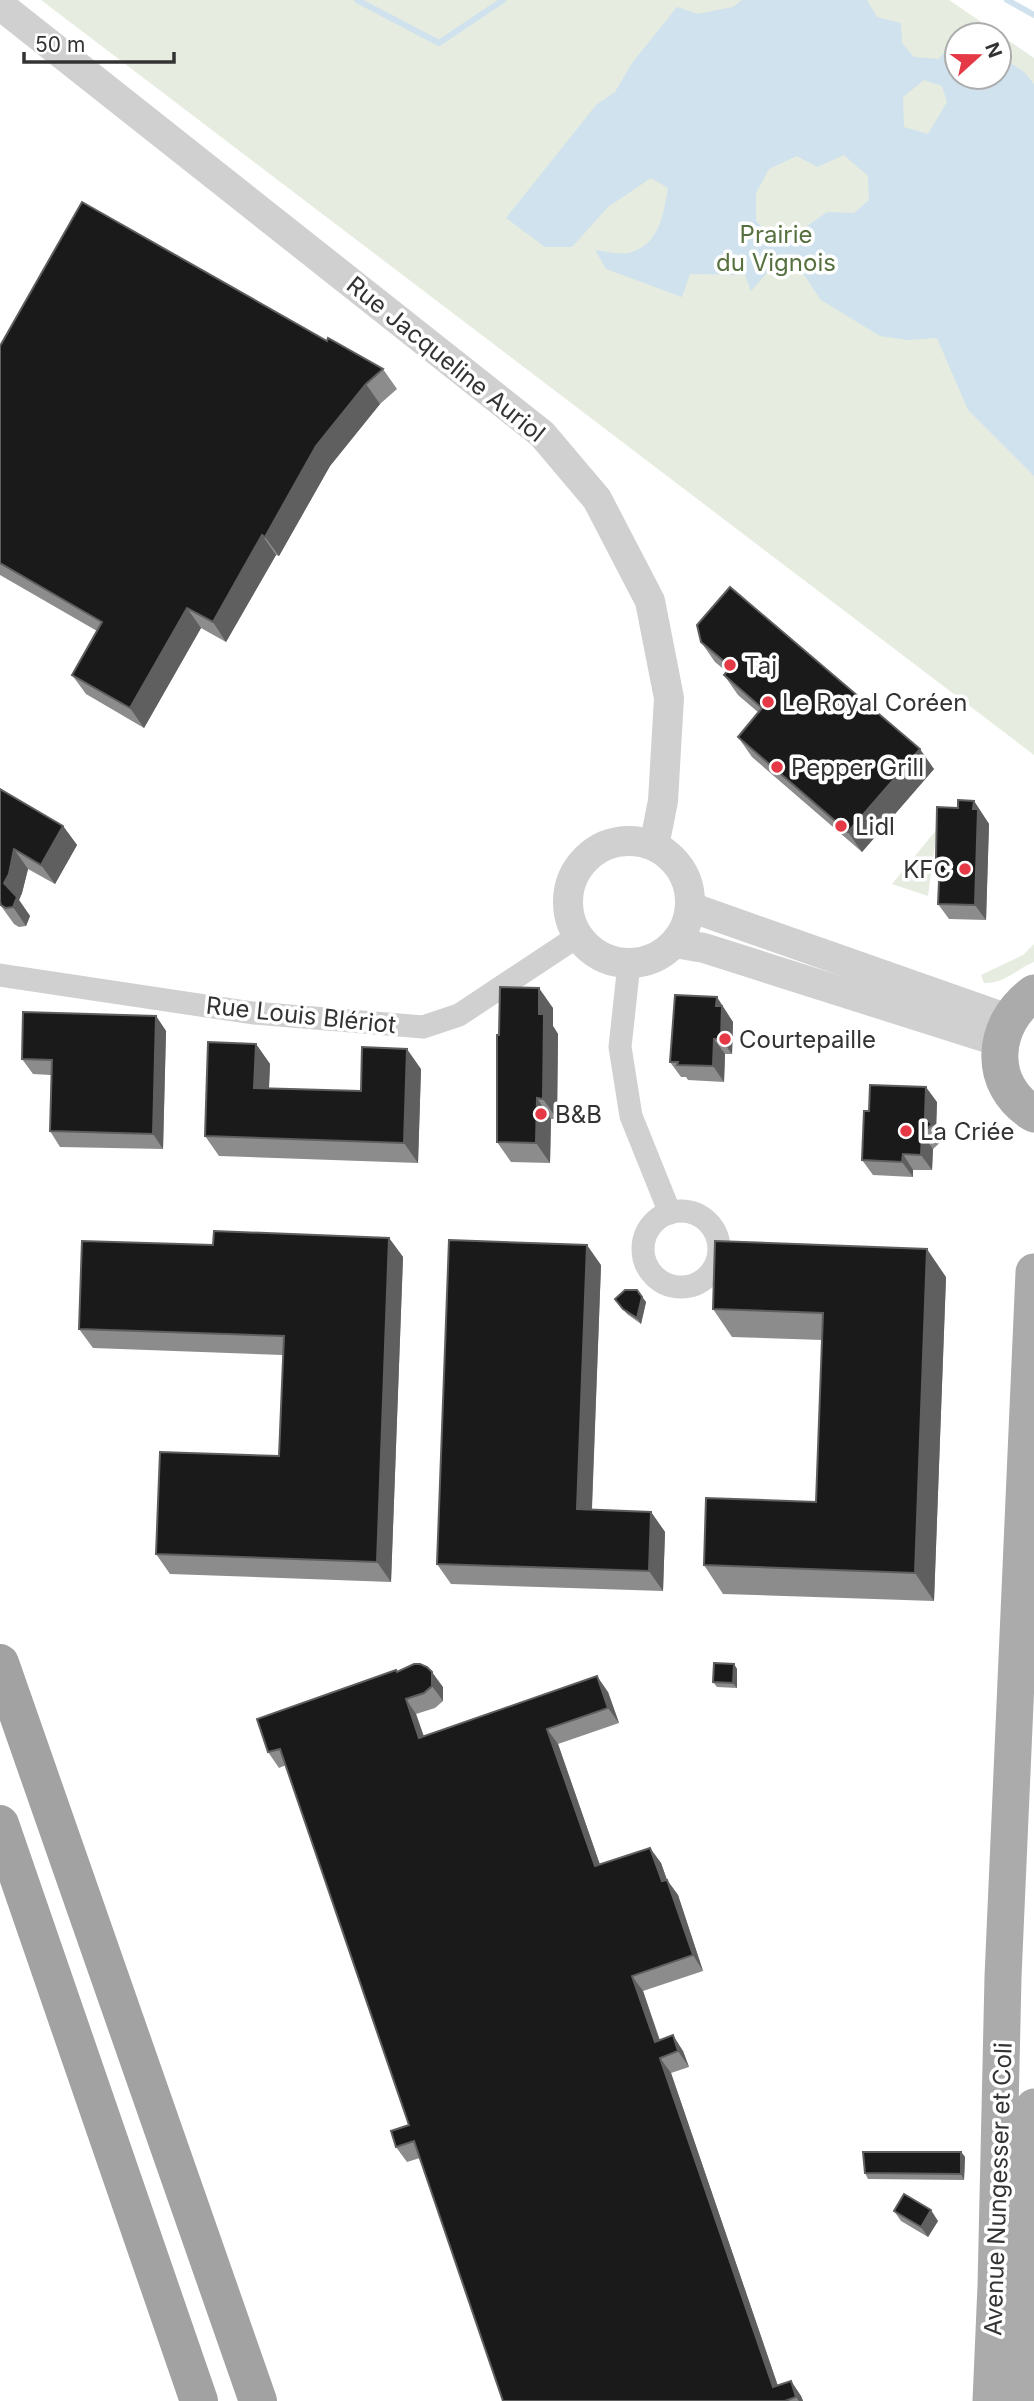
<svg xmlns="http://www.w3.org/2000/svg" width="1034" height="2401" font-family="Inter,sans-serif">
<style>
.green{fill:#e6ecdf;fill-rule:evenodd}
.water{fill:#cfe2ee;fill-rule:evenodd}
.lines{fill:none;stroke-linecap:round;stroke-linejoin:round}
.stream{stroke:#cfe2ee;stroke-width:6}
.minor{stroke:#d0d0d0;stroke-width:23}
.tertiary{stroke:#d0d0d0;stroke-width:30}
.primary{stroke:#ababab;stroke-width:37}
.trunk{stroke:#a2a2a2;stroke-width:38}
.wall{fill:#8c8c8c}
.shaded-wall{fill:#5f5f5f}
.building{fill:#1a1a1a;stroke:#5f5f5f;stroke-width:2}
.poi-dot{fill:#e63946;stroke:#fff;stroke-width:2.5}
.labels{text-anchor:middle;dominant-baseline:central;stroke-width:7;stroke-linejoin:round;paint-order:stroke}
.park-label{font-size:24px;fill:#56703f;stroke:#fff}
.street-label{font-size:24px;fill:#333;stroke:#fff}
.poi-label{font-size:24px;fill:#333;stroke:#fff;text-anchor:start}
</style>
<rect width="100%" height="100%" fill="#fff"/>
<g class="green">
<path d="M41,0H949L1034,58V755ZM957,35H999V77H957Z"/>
<path d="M937,829L928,896L892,884Z"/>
<path d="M1034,944V962C1017,969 1004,984 984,983L981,975L1023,955Z"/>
</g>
<path class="water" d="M742,0H867L877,17L901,23L902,43L914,57L939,59L953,41L957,42V77H999V55L1024,72L1034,84V476L968,410L937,338L908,340L880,336L821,300L800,269L772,267L751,291L745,275L690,274L682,297L606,269L595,250C605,251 618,255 628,253C659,246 663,216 668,188L651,178L608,207L572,247H545L506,218L596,105L615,92L632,63L677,7L698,14L733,7ZM924,80L942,86L947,102L928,134L904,127L903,97ZM844,155L868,176L869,200L854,213L827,212L793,236L770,235L756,221V193L769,169L797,156L817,167Z"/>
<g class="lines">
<g class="stream">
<path d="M357,0L439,43L503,0"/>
<path d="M1007,0L1034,15"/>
</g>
<g class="minor">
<path d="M629,964L620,1047L631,1116L670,1213"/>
<path d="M0,975L253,1013L423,1027L459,1015L578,936"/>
<circle cx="681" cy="1249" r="38"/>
</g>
<g class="tertiary">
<path d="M0,5L542,434L597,499L650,601L669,698L663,801L654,846"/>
<circle cx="629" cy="902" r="61"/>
<path d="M690,907L1008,1019"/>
<path d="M675,943L704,948L1000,1042"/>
</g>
<g class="primary">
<path d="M1034,993C991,1024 986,1085 1034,1114"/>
<path d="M991,2401L996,2286L1003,1977L1034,1272"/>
<path d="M1023,2401L1034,2107"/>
</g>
<g class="trunk">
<path d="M0,1663L258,2401"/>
<path d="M0,1824L199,2401"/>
</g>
</g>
<g class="wall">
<path d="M327,341L383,369L397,389L380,404L330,466L279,556L276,555L226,642L201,628L144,728L86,694L72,675L97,631L0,575V346Z"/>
<path d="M701,642L934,769L862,852L752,757L738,737L759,713L738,695L724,675L727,672L715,662Z"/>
<path d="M0,789L63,826L77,845L55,884L28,869L22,893L19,900L30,916L26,926L19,927L14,924L1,906H0Z"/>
<path d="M974,801L989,824L986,920L949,919L938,904L940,864L936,858L958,808Z"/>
<path d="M553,1008V1026L558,1034L557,1119H551L550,1163L511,1162L497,1142Z"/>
<path d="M727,1012V1014L733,1022L732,1054H725L724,1082L688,1080L686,1077H681L670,1062Z"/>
<path d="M156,1016L166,1031L163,1149L60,1147L50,1131L51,1075L33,1074L22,1059Z"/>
<path d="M256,1044L270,1064L269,1088L361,1091L421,1069L418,1163L219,1156L205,1136Z"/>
<path d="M937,1102L936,1130L943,1140L933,1149L932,1170H913V1177L873,1175L862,1160Z"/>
<path d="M389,1238L403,1257L391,1582L170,1574L156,1554L279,1456L283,1355L93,1348L79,1329L213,1245Z"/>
<path d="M601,1265L592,1510L651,1512L665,1532L663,1591L451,1584L437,1564Z"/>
<path d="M946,1277L934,1601L723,1594L704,1565L816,1502L822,1340L732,1337L713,1309Z"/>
<path d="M637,1290L646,1302L641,1324L627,1314L615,1299Z"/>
<path d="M734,1664L737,1669V1688L717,1687L713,1682Z"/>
<path d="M397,1672L443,1687V1701L435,1708L416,1714L424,1736L608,1692L619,1723L558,1744L600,1865L650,1848L661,1863L667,1880L678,1895L703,1971L643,1991L660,2040L683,2051L689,2067L671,2073L778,2386L791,2381L801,2396L803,2401H503L420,2158L407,2162L396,2147L409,2125L286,1765L279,1768L268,1752Z"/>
<path d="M961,2152L965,2157L964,2180L868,2179L865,2173Z"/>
<path d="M894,2211L938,2221L928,2237L901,2221Z"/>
</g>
<g class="shaded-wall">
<path d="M366,384L380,404L330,466L279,556L265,537L316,446Z"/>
<path d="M262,535L276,555L226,642L213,622Z"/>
<path d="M187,608L201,628L144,728L130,708Z"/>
<path d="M920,749L934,769L862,852L848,832Z"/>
<path d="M974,801L989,824L986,920L975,905Z"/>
<path d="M63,826L77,845L55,884L41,865Z"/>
<path d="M14,849L28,869L22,893L19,900L30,916L26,926L13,907L4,883Z"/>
<path d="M539,988L553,1008V1026L558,1034L557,1119L543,1099L539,1014Z"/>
<path d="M717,997L733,1022L732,1054L721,1039L716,1006Z"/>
<path d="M156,1016L166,1031L163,1149L153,1134Z"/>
<path d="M714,1039L725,1054L724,1082L713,1066Z"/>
<path d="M256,1044L270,1064L268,1108L254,1088Z"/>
<path d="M407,1049L421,1069L418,1163L404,1143Z"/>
<path d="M926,1087L937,1102L936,1130L925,1118Z"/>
<path d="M537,1098L551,1119L550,1163L536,1143Z"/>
<path d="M922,1134L933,1149L932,1170L921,1155Z"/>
<path d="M903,1154L913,1170V1177L902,1162Z"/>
<path d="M389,1238L403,1257L391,1582L377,1562Z"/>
<path d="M587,1245L601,1265L591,1529L577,1509Z"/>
<path d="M927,1249L946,1277L934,1601L915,1573Z"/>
<path d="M642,1297L646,1302L641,1324L637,1318Z"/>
<path d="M651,1512L665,1532L663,1591L649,1571Z"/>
<path d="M734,1664L737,1669V1688L733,1683Z"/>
<path d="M432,1672L443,1687V1701L432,1686Z"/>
<path d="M597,1676L608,1692L619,1723L608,1708Z"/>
<path d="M406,1699L416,1714L429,1753L419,1738Z"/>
<path d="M547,1729L558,1744L606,1882L595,1866Z"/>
<path d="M650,1848L661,1863L667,1880L678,1895L703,1971L693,1955L662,1881Z"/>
<path d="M632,1976L643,1991L665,2057L655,2042Z"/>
<path d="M673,2035L683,2051L689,2067L678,2051Z"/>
<path d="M660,2058L671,2073L783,2401L773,2387Z"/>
<path d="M961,2152L965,2157L964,2180L961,2174Z"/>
<path d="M931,2210L938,2221L928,2237L921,2227Z"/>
<path d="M791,2381L801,2396L803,2401H799L796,2397Z"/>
</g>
<g class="building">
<path d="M82,202L327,341L328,338L383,369L366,384L316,446L265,537L262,535L213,622L187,608L130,708L72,675L102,622L0,563V346Z"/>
<path d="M730,587L920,749L848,832L738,737L762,708L724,675L731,667L701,642L697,625Z"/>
<path d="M0,789L63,826L41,865L14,849L9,874L4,883L17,897L13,907L6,908L1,905L0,901Z"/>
<path d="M958,800L974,801L973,809H978L975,905L938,904L940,858H936L937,807L958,808Z"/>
<path d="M500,987L539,988V1014H544L543,1099L537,1098L536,1143L497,1142V1035H499Z"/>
<path d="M675,995L717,997L716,1006H722L721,1039H714L713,1066L677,1065L678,1062H670Z"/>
<path d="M23,1012L156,1016L153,1134L50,1131L52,1060L22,1059Z"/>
<path d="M208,1042L256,1044L254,1088L361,1091L362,1047L407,1049L404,1143L205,1136Z"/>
<path d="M870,1085L926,1087L925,1118L932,1124L922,1134L921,1155L903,1154L902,1162L862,1160L864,1111H869Z"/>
<path d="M214,1231L389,1238L377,1562L156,1554L160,1452L279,1456L284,1336L79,1329L82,1241L213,1245Z"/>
<path d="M449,1240L587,1245L577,1509L651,1512L649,1571L437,1564Z"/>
<path d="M715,1241L927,1249L915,1573L704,1565L706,1498L816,1502L823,1313L713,1309Z"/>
<path d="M625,1290H637L642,1297L637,1318L623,1309L615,1299Z"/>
<path d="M714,1663L734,1664L733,1683L713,1682Z"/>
<path d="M414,1664H420L427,1667L432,1672V1686L424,1693L406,1699L419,1738L597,1676L608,1708L547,1729L595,1866L650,1848L662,1881L667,1880L693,1955L632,1976L655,2042L673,2035L678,2051L660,2058L773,2387L791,2381L796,2397L785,2401H503L414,2141L396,2147L391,2131L409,2125L280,1749L268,1752L257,1719L396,1670L397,1672Z"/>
<path d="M863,2152H961V2174L865,2173Z"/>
<path d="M904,2194L931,2210L921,2227L894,2211Z"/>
</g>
<g class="poi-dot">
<circle cx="730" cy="665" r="7"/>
<circle cx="768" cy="702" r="7"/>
<circle cx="777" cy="767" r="7"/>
<circle cx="841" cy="826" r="7"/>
<circle cx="965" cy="869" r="7"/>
<circle cx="725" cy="1039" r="7"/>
<circle cx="541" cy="1114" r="7"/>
<circle cx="906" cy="1131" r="7"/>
</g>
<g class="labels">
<g class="park-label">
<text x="776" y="234">Prairie<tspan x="776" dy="28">du Vignois</tspan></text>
</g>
<g class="street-label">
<text transform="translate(446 359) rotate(39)">Rue Jacqueline Auriol</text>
<text transform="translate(301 1015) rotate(6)">Rue Louis Blériot</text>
<text transform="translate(998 2189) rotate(-88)">Avenue Nungesser et Coli</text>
</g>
<g class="poi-label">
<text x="744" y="665">Taj</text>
<text x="782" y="702">Le Royal Coréen</text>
<text x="791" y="767">Pepper Grill</text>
<text x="855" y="826">Lidl</text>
<text x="951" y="869" text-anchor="end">KFC</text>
<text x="739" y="1039">Courtepaille</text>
<text x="555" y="1114">B&amp;B</text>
<text x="920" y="1131">La Criée</text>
</g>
</g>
<g transform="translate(978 56) rotate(69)"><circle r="33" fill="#ffffff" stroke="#adadad" stroke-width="2"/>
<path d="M0-5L12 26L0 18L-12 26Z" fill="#e63946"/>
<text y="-10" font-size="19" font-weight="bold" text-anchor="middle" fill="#333333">N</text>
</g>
<path d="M24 52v10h150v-10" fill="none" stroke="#333333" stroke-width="3.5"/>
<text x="35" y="52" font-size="21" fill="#333333" stroke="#ffffff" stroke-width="5" paint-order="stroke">50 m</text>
</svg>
